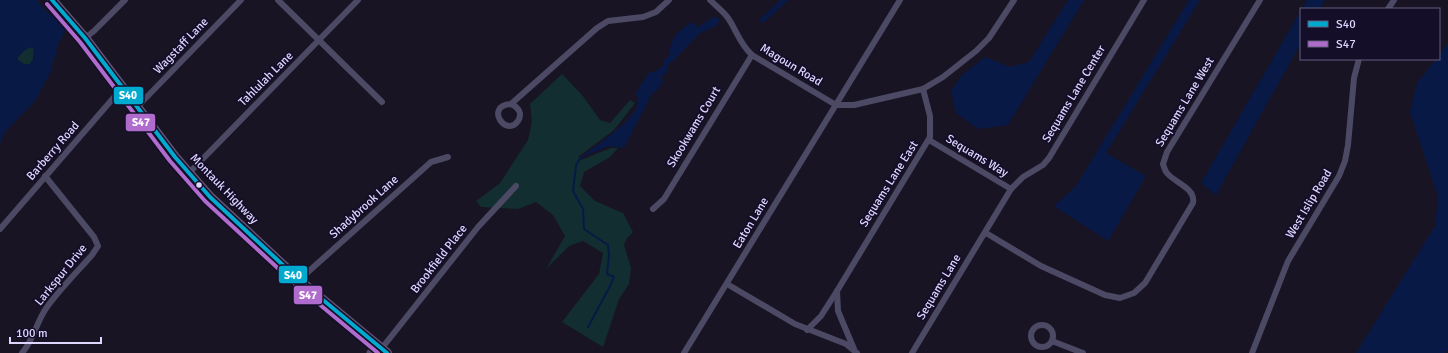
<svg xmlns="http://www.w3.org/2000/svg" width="1448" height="353" font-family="Signika,sans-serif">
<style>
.green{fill:#122e31}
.water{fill:#091946;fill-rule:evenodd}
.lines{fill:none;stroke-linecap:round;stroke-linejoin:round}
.stream{stroke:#091946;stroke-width:2}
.minor{stroke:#4c4964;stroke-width:6}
.secondary{stroke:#504c6a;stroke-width:9}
.primary{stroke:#615375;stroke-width:10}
.bus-1-casing{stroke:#150e29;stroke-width:7}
.bus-2-casing{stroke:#150e29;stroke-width:7}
.bus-1{stroke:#00a9ce;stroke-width:4}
.bus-2{stroke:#b06ccc;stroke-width:4}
.bus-dot{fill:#ded6ff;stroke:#150e29;stroke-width:1.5}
.labels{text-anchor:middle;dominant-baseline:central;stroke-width:4;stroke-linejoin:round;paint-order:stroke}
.street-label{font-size:12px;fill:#ded6ff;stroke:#150e29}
.line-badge{stroke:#150e29;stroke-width:1.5}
.badge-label{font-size:11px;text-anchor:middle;font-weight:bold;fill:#fff}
</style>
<rect width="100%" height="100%" fill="#181423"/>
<g class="green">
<path d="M30,47L34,48L33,59L30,64H24L18,60V57L25,50Z"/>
<path d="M562,74L582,95L600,120L610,123L630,100L635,103L614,130L578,157L581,160L611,148H618L610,157L584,172L580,186L595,201L623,213L633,232L627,238L624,245L631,268L629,284L619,299L603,347L562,322L599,274L603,253L583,241L569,246L546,269L565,236L553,215L536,202L518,209L481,207L476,201L500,183L528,140L532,121L530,104Z"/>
</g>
<g class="water">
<path d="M0,0H37L46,11L62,24L65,31L56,49L58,51L51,66L53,68L35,101L5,132L0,144ZM30,47L34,49L33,59L30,64H24L18,60V57L25,50Z"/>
<path d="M780,0H789L763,23L759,20Z"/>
<path d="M1068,0H1084L1008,125L978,129L956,113L951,91L962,75L985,57L1010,67L1029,62Z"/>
<path d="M1189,0H1200L1106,153L1146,176L1108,241L1054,206L1076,186Z"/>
<path d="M1307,0H1325L1320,9H1302Z"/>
<path d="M1301,10V43L1216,195L1201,183Z"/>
<path d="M715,16L720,20L716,26L699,34L672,62L669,63L666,74L661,76L663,81C660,88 657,90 652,94L625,146L621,148L609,146L580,158C599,143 622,130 636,109C638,106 637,101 638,97L635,94C641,87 644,78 650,72H654L663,66L664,61L670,54C670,36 678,32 692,22L698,27Z"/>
<path d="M1448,43V350L1445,353H1356L1435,226L1438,197L1410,112L1417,83L1436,59H1439V55Z"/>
</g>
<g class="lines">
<path class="stream" d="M582,157L580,158L576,166L573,191L583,209L584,229L608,245L609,255L607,274L614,277L609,288L588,327"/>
<g class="minor">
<path d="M278,0L382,102"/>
<path d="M710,0C716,6 723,11 728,18C737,31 739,43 752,55L836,105H854L923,89L943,77L976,51L989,38L1014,0"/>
<path d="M1388,9L1394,0"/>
<path d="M85,38L94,31L125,0"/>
<path d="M511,104C518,107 523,113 518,121C506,138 484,106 511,104L597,28L608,21L643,17L656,12L669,0"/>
<path d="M137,107L241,0"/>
<path d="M929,140L1011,189"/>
<path d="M189,173L358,0"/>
<path d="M653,209L664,199L752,55"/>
<path d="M0,229L122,88"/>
<path d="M986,233L1041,266L1105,295L1120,298L1134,293L1145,283L1193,203C1196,188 1175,183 1167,173C1165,171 1164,167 1163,164L1167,152L1260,0"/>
<path d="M299,280L431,162L448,157"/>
<path d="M727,284L795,324L846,344L857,353"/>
<path d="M837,291L838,311L854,349"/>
<circle cx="1042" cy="336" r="11"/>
<path d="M807,330L821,316L837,291L930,137V116L923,89"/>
<path d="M1052,341L1083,353"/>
<path d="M382,348L478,227L516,186"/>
<path d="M22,353C35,338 36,322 47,307C60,289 77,272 92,255L98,246L94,237L45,176"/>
<path d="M684,353L900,0"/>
<path d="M912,353L1011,189L1023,177L1043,165L1049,158L1144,0"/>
<path d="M1252,353L1288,261L1339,176L1345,161L1348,145L1354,78L1359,59"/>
</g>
<path class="secondary" d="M371,353L377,345"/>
<path class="primary" d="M52,0L85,38L175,157L210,197L299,280L387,353"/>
<defs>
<path id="bus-1" d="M52,0L85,38L175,157L210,197L299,280L387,353"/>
<path id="bus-2" d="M47,4L80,42L170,161L205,201L295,284L378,353"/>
</defs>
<use href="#bus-1" class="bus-1-casing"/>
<use href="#bus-2" class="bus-2-casing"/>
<use href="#bus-1" class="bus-1"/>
<use href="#bus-2" class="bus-2"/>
</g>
<circle class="bus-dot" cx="199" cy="185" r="3.5"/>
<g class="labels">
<g class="street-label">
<text transform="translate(181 46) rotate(-46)">Wagstaff Lane</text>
<text transform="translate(791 65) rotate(31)">Magoun Road</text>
<text transform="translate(266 79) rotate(-45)">Tahlulah Lane</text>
<text transform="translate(1074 94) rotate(-59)">Sequams Lane Center</text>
<text transform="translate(1185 102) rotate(-59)">Sequams Lane West</text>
<text transform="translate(694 127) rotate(-59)">Skookwams Court</text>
<text transform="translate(53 151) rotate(-49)">Barberry Road</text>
<text transform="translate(977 156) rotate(31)">Sequams Way</text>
<text transform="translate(889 184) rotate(-58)">Sequams Lane East</text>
<text transform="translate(224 189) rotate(46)">Montauk Highway</text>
<text transform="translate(1309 204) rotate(-59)">West Islip Road</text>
<text transform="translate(364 207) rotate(-42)">Shadybrook Lane</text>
<text transform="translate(751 223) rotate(-59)">Eaton Lane</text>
<text transform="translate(439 259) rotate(-52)">Brookfield Place</text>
<text transform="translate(61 275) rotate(-51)">Larkspur Drive</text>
<text transform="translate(939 287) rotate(-59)">Sequams Lane</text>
</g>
</g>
<g class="line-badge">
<rect x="113" y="86" width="31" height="19" rx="4" fill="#00a9ce"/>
<rect x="125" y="113" width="31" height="19" rx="4" fill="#b06ccc"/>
<rect x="278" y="265" width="30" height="19" rx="4" fill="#00a9ce"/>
<rect x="293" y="285" width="30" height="20" rx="4" fill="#b06ccc"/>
</g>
<g class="badge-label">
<text x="128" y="99">S40</text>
<text x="141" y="126">S47</text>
<text x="293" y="279">S40</text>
<text x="308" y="299">S47</text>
</g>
<rect x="1300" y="8" width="140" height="52" fill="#150e29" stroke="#655e7f"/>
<rect x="1308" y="21" width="20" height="6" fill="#00a9ce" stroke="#655e7f"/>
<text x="1336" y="28" font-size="12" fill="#ded6ff">S40</text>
<rect x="1308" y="41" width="20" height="6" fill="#b06ccc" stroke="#655e7f"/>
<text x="1336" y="48" font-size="12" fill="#ded6ff">S47</text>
<path d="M10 337v6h91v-6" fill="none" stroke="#ded6ff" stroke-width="2"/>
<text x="16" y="337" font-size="12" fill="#ded6ff" stroke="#150e29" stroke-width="3" paint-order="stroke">100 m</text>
</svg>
